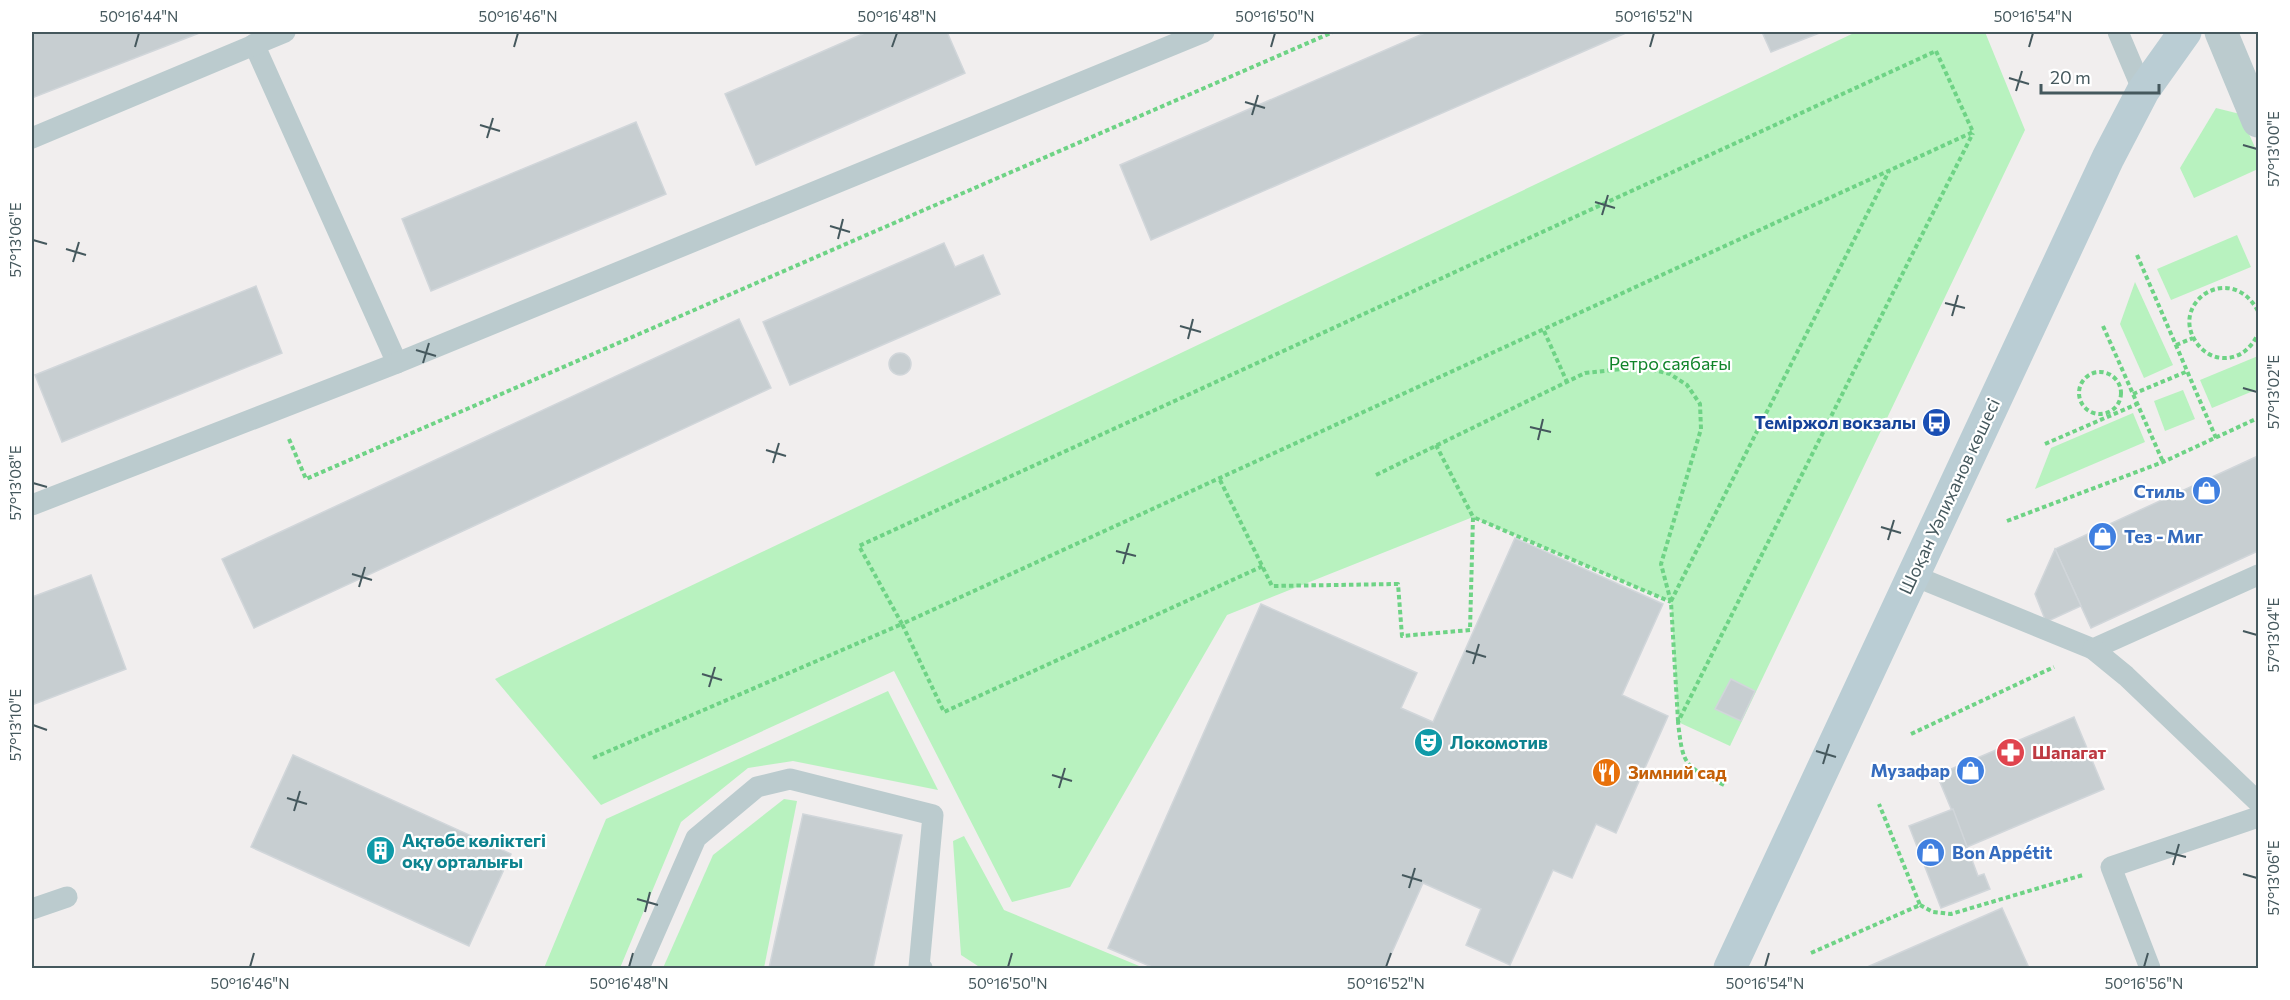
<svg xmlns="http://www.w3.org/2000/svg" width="2290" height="1000" font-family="Commissioner,sans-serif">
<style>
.green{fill:#b8f2bf}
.building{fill:#c7ced1;stroke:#d1d6da;stroke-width:1.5}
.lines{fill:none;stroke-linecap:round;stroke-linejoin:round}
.path{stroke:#6ed385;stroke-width:4;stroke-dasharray:4.5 3;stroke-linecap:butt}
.lane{stroke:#bbcbce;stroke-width:21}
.street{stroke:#bbcbce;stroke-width:33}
.secondary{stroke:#bacdd4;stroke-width:33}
.ticks{fill:none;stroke:#45585d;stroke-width:2}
.labels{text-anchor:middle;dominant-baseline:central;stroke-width:4.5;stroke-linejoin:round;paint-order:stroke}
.park-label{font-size:18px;fill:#10842a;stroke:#fff}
.transit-label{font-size:18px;font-weight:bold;fill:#164399;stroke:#fff;text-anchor:end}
.shop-label{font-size:18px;font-weight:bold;fill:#366cbe;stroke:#fff;text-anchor:end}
.street-label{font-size:18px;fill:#45585d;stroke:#fff}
.culture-label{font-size:18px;font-weight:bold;fill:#0d838f;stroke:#fff;text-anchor:start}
.health-label{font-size:18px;font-weight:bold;fill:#be3a42;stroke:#fff;text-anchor:start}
.food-label{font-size:18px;font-weight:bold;fill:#c56008;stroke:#fff;text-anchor:start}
.neatline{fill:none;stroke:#45585d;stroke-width:2}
.ticks-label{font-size:15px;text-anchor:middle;fill:#45585d}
</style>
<rect width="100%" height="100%" fill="#f1eeee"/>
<g class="green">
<path d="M1856,32H1985L2025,130L1730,746L1678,722L1671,602L1473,517L1227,615L1070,887L1012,902L894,671L601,805L495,679Z"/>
<path d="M2216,108L2240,114L2258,154V169L2194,198L2180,168Z"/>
<path d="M2237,235L2251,267L2171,300L2157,269Z"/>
<path d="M2135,282L2173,365L2144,378L2120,324Z"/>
<path d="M2258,356V389L2212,408L2200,380Z"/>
<path d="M2183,390L2195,419L2165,431L2154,401Z"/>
<path d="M2133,413L2145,442L2035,489L2051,448Z"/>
<path d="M888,691L938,790L793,761L748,768L681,822L620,968H544L606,819Z"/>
<path d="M784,799L797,801L764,968H663L713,855Z"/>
<path d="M964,836L1004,910L1144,968H981L961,955L953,841Z"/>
</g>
<g class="building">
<path d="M32,32H202L32,98Z"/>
<path d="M867,32H947L965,73L756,165L725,94Z"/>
<path d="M1427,32H1628L1151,240L1120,165Z"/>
<path d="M1762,32H1822L1771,52Z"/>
<path d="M636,122L666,194L431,291L402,219Z"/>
<path d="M944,243L955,267L983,255L1000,294L790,385L763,322Z"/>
<path d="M256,286L282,353L62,442L35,375Z"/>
<path d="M739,319L771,388L254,628L222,559Z"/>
<circle cx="900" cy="364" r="11"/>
<path d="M2258,456V551L2091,628L2055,549Z"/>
<path d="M1515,538L1663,604L1622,695L1668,716L1616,833L1596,824L1572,878L1553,870L1510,965L1466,945L1481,909L1423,883L1385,968H1154L1108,948L1261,604L1417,673L1401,708L1433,722Z"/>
<path d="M2055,549L2081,606L2046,622L2035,594Z"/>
<path d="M91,575L126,669L32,705V597Z"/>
<path d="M1731,679L1755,691L1741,721L1715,709Z"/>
<path d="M2074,717L2104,789L1967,847L1937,775Z"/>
<path d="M293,755L511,854L469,946L251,847Z"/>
<path d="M1953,809L1978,876L1984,874L1990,889L1941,908L1909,826Z"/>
<path d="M803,814L902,835L873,968H769Z"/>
<path d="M2002,908L2029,968H1865Z"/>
</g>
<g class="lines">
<g class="path">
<path d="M1936,51L1973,132L902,624L859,546Z"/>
<path d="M2137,255L2216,438"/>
<path d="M2258,311C2231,261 2169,302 2196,342C2202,351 2211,357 2222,358C2240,359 2251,348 2258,334"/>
<path d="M2103,326L2163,462"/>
<path d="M1544,331L1567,382"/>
<path d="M2176,345L2193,338"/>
<circle cx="2100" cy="393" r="21"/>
<path d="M2133,394L2188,371"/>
<path d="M289,439L306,479L1333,32"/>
<path d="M2045,444L2137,404"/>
<path d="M1436,445L1473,517"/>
<path d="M1376,475L1585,373L1641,367L1670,374L1687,385L1700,404L1701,429L1661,564L1671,602L1678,721"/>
<path d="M1220,480L1272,586L1398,584L1402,636L1470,630L1473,517L1671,602"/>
<path d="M2007,521L2163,462L2258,418"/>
<path d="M1671,601L1889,171"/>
<path d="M1911,734L2054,667"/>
<path d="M593,758L902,624L944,712L1263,566"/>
<path d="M1724,785C1684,766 1683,766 1678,722L1973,133"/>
<path d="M1920,905L1933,912L1951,914L2083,875"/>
<path d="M1811,953L1920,905L1879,804"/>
</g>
<g class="lane">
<path d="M2118,32L2143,91"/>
<path d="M254,44L397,363"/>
<path d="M32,138L285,32"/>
<path d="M32,505L397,363L1204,32"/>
<path d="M1912,575L2093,649L2258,575"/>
<path d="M2093,649L2126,676L2258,802"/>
<path d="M32,909L67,897"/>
<path d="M639,968L696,838L757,787L790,779L933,815L919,967L922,968"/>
<path d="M2150,968L2111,867L2258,817"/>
</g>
<path class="street" d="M2221,32L2258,121"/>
<path class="secondary" d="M1730,968L2108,158L2143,91L2185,32"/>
</g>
<path class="ticks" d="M135,47L139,33M514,47L518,33M892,47L897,33M1271,47L1275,33M1650,47L1654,33M2029,47L2033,33M2009,78L2029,84M2016,91L2022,71M1245,102L1265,108M1252,115L1258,95M480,125L500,131M487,138L493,118M2243,145L2257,149M1595,202L1615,208M1602,215L1608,195M830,226L850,232M838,239L843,219M33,240L47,244M66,249L86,255M73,262L79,242M1945,303L1965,308M1952,316L1958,295M1180,326L1201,332M1188,339L1193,319M416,350L436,356M423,363L429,343M2243,388L2257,392M1530,427L1551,432M1538,440L1543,419M766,450L786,456M773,463L779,443M33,483L47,487M1881,527L1901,533M1888,540L1894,520M1116,551L1136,556M1123,564L1129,543M352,574L372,580M359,587L365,567M2243,631L2257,635M1466,651L1486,657M1473,664L1479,644M702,674L722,680M709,687L715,667M33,725L47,730M1816,751L1836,757M1823,764L1829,744M1052,775L1072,781M1059,788L1065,768M287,798L307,804M294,811L300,791M2166,852L2186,857M2173,865L2179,844M2243,874L2257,878M1402,875L1422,881M1409,888L1415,868M637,899L658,905M645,912L650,892M250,967L254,953M629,967L633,953M1008,967L1012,953M1386,967L1391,953M1765,967L1769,953M2144,967L2148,953"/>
<defs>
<symbol id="bus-disc" viewBox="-11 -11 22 22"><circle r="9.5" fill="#1a4fb4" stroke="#fff"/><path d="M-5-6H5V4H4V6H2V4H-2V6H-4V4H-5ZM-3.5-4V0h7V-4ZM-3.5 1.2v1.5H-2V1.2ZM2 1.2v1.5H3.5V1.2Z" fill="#fff"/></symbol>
<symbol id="shop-disc" viewBox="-11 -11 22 22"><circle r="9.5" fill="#3f7fe0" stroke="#fff"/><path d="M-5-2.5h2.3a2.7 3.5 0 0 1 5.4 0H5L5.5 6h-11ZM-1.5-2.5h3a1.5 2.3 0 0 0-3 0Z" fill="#fff"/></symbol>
<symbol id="theatre-disc" viewBox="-11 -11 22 22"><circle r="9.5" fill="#0f9aa8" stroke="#fff"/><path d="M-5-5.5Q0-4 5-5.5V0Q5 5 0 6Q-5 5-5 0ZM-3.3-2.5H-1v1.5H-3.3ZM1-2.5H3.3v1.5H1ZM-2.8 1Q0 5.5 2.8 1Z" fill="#fff"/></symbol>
<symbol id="pharmacy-disc" viewBox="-11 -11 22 22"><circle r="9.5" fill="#e0444e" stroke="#fff"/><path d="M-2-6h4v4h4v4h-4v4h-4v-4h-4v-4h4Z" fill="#fff"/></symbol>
<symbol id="restaurant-disc" viewBox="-11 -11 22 22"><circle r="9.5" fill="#e8710a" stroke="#fff"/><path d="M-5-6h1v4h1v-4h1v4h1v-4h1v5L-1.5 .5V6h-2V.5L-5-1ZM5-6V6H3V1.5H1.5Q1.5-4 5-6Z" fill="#fff"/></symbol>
<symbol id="building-disc" viewBox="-11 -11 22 22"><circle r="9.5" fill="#0f9aa8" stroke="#fff"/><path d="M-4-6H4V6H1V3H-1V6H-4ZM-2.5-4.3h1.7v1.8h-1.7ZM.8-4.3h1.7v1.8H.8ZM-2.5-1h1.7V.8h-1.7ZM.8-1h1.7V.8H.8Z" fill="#fff"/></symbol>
</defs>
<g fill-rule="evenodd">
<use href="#bus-disc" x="1920" y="406" width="33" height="33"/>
<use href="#shop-disc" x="2190" y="474" width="33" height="33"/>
<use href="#shop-disc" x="2086" y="520" width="33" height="33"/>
<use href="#theatre-disc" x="1412" y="726" width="33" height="33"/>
<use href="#pharmacy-disc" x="1994" y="736" width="33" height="33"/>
<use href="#shop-disc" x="1954" y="754" width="33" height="33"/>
<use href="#restaurant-disc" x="1590" y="756" width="33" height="33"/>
<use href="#building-disc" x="364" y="834" width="33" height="33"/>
<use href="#shop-disc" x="1914" y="836" width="33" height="33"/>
</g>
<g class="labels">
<g class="park-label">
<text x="1670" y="363">Ретро саябағы</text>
</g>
<g class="transit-label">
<text x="1916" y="422">Теміржол вокзалы</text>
</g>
<g class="shop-label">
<text x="2185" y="491">Стиль</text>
<text x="2124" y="536" text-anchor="start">Тез - Миг</text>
<text x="1950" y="770">Музафар</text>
<text x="1952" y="852" text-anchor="start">Bon Appétit</text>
</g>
<g class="street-label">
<text transform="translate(1949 496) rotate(-65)">Шоқан Уәлиханов көшесі</text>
</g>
<g class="culture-label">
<text x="1450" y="742">Локомотив</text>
<text x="402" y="840">Ақтөбе көліктегі<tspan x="402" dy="21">оқу орталығы</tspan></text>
</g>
<g class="health-label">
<text x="2032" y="752">Шапагат</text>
</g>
<g class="food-label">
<text x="1628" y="772">Зимний сад</text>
</g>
</g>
<rect width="2290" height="1000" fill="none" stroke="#ffffff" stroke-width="66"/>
<path d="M2041 84v9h118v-9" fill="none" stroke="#45585d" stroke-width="3"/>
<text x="2050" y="84" font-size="18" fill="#45585d" stroke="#ffffff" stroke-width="4.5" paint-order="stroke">20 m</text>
<rect x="33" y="33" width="2224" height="934" class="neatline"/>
<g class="ticks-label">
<text x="139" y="22">50°16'44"N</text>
<text x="518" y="22">50°16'46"N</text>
<text x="897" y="22">50°16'48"N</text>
<text x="1275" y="22">50°16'50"N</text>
<text x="1654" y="22">50°16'52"N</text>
<text x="2033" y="22">50°16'54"N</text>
<text transform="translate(2274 149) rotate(-90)" y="5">57°13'00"E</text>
<text transform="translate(16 240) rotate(-90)" y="5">57°13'06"E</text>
<text transform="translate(2274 392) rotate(-90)" y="5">57°13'02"E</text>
<text transform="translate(16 483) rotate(-90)" y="5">57°13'08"E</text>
<text transform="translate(2274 635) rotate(-90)" y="5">57°13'04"E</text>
<text transform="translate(16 725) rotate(-90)" y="5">57°13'10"E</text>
<text transform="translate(2274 878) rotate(-90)" y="5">57°13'06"E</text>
<text x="250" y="989">50°16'46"N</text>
<text x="629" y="989">50°16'48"N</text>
<text x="1008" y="989">50°16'50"N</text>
<text x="1386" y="989">50°16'52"N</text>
<text x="1765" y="989">50°16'54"N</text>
<text x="2144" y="989">50°16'56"N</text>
</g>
</svg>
